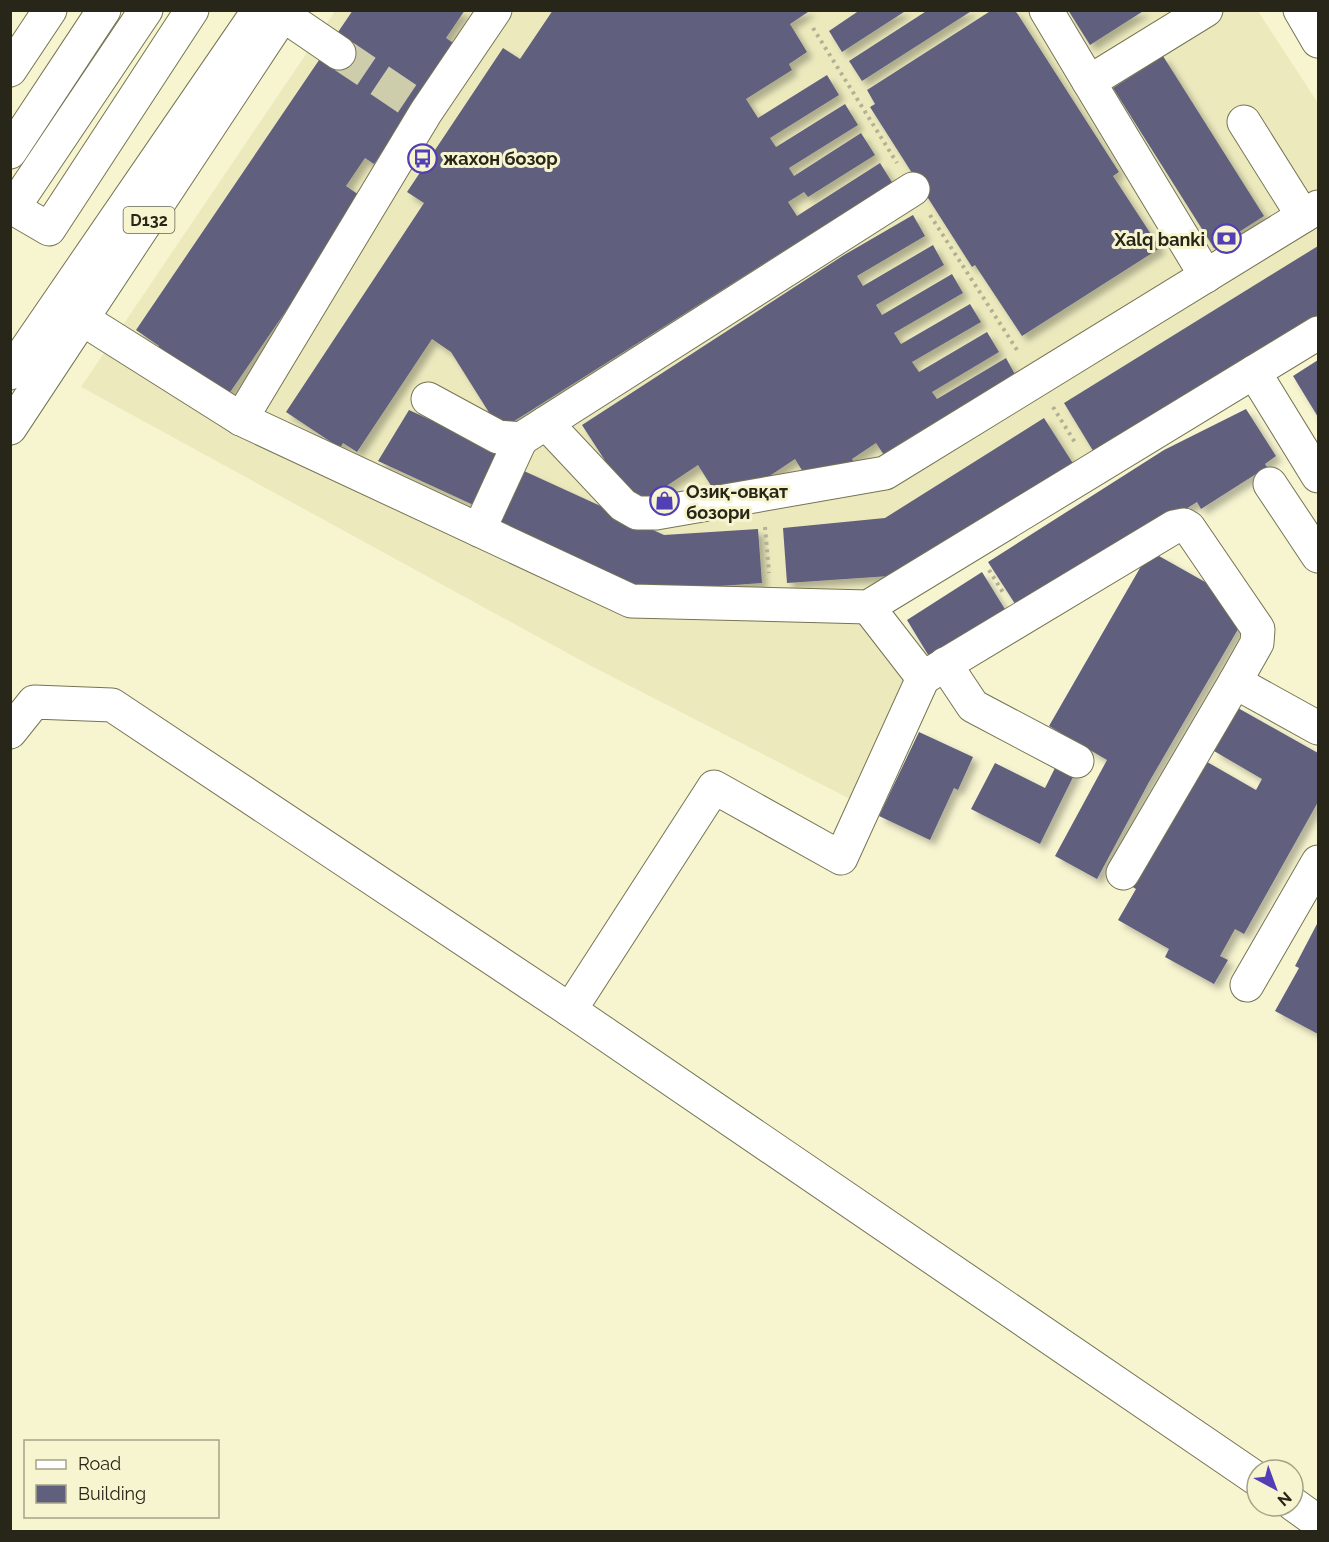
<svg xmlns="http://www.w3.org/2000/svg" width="1329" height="1542" font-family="Raleway,sans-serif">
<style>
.built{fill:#eceabd}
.building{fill:#60607e;filter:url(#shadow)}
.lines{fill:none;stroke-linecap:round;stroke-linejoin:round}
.minor-tunnel{stroke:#cdccab;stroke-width:33;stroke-dasharray:33 16;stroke-linecap:butt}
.minor-casing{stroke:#767453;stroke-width:35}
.major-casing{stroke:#767453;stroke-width:35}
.highway-casing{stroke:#767453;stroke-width:35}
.path{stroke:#b3b193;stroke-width:4;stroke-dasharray:3 4.5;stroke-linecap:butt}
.minor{stroke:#fff;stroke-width:33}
.major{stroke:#fff;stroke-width:33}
.highway{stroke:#fff;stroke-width:33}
.labels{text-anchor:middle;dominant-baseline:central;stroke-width:6;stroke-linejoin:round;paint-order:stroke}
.shield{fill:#f7f5d0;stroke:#65644f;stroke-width:1.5}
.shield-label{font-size:16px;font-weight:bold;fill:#272618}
.poi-label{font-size:18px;font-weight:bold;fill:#272618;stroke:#f7f5d0;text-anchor:start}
</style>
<defs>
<filter id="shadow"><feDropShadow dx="5.5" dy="5.5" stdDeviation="3" flood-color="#0004"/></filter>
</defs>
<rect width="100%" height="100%" fill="#f7f5d0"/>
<path class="built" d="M335,11H1258L1318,103V327L861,614L908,677L852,800L591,666L81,387Z"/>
<g class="building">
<path d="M353,10H465L446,38L455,44L407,115L374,164L365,158L346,186L359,195L338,225L343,228L226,398L156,351L159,346L136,330Z"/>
<path d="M553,10H811L790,24L807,52L789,64L792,70L746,99L758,118L827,75L839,95L770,138L776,147L845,104L858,125L789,168L794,176L861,133L875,155L808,197L804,192L788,202L797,216L880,163L895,187L812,240L809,235L500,430L451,352L432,339L357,452L343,443L340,448L286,412L424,203L407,192L503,48L520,59Z"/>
<path d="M860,10H907L842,52L829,31Z"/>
<path d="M928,10H973L862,81L849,61Z"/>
<path d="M992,10H1013L1017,13L1119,172L1113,176L1160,248L1022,336L975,265L972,267L870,107L875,104L867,90Z"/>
<path d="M1068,10H1145L1090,45Z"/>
<path d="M1163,56L1264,216L1214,248L1113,88Z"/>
<path d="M913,215L925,236L857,276L863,286L933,245L944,265L876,305L882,315L952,274L963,293L894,333L901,344L970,304L981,322L912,362L919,372L987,332L999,352L932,392L937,399L1006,358L1018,380L886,458L876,443L852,459L854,462L803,472L795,459L771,475L773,479L715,492L698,465L635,507L582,425L844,255Z"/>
<path d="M1318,246V316L1095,454L1064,403Z"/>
<path d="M1318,360V417L1293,376Z"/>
<path d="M1246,409L1276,456L1265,464L1267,467L1201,509L1197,502L1021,613L988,562L1164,450Z"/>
<path d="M409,410L504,454L480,508L378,461Z"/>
<path d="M1044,418L1074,465L904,575L787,583L783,528L885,518Z"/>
<path d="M524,471L664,535L758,529L762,583L648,591L500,523Z"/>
<path d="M1159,556L1214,587L1241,624L1149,782L1097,879L1055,856L1107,760L1049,726L1144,561Z"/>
<path d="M982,572L1011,619L930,658L907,620Z"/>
<path d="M1238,708L1318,753V802L1244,934L1235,929L1220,956L1228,960L1214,984L1165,957L1169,949L1118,920L1136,889L1131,886L1202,759L1256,790L1262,779L1214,751Z"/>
<path d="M919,732L973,757L958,790L954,788L930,840L879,816Z"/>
<path d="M1058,762L1076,771L1040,844L971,809L995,763L1045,788Z"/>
<path d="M1318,922V1034L1275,1011L1299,968L1295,966Z"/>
</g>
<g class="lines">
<path class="minor-tunnel" d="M339,53L415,104"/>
<defs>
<g id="minor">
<path d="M146,10L13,208L49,229L192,10"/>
<path d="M276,10L339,53"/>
<path d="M1046,10L1089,82L1206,10"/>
<path d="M10,70L50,10"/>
<path d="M1089,82L1206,276"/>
<path d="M1244,122L1303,216"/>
<path d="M10,152L104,10"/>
<path d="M84,320L241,419L631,601L868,607L1318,333"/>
<path d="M1254,372L1318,476"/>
<path d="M428,399L498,437L521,439L546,423L623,505L637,513H656L885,473L1318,207"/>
<path d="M241,419L426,112L495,10"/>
<path d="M546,423L913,189"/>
<path d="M1270,484L1318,556"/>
<path d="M479,530L521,439"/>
<path d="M868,607L923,678L1174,527L1184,525L1189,528L1258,629L1257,643L1235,682L1318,728"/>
<path d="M945,664L973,706L1077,761"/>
<path d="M10,732L34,702L112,705L570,1010L1257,1479"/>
<path d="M1123,873L1235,682"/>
<path d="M1247,985L1318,862"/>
<path d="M570,1010L714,787L841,858L923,678"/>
<path d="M1293,1504L1318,1522"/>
</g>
<path id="major" d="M1300,10L1318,41"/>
<g id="highway">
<path d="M10,373L259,10"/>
<path d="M10,428L286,10"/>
</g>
</defs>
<use href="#minor" class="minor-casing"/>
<use href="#major" class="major-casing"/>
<use href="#highway" class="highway-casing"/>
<g class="path">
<path d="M813,28L897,163"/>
<path d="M930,215L1019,353"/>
<path d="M1053,407L1076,444"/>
<path d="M765,527L769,573"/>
<path d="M989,570L1004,594"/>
</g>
<use href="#minor" class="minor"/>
<use href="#major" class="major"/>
<use href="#highway" class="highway"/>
</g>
<defs>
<symbol id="bus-ring" viewBox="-11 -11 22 22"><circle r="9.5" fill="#f7f5d0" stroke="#523eb5" stroke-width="1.5"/><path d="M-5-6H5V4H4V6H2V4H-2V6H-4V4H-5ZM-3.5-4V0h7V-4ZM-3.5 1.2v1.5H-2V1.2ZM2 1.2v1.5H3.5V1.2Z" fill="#523eb5"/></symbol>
<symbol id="bank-ring" viewBox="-11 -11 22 22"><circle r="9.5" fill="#f7f5d0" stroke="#523eb5" stroke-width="1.5"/><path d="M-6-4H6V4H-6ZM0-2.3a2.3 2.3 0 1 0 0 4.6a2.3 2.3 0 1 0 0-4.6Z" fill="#523eb5"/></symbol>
<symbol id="shop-ring" viewBox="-11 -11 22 22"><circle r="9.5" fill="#f7f5d0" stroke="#523eb5" stroke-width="1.5"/><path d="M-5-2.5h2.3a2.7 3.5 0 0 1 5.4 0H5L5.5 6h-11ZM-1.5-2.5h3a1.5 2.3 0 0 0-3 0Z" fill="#523eb5"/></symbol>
</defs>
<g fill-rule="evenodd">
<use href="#bus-ring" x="406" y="142" width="33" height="33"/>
<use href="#bank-ring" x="1210" y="222" width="33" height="33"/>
<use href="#shop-ring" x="648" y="484" width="33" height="33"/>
</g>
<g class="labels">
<rect class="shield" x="123.5" y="207" width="51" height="26" rx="4.5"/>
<g class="shield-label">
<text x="149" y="220">D132</text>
</g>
<g class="poi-label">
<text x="443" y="158">жахон бозор</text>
<text x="1205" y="239" text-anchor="end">Xalq banki</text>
<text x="686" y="491">Озиқ-овқат<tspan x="686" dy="21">бозори</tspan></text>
</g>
</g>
<rect width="1329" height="1542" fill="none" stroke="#272618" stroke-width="24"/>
<rect x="24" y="1440" width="195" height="78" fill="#f7f5d0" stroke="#a4a286" stroke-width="1.5"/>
<rect x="36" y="1460" width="30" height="9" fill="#ffffff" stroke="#a4a286" stroke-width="1.5"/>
<text x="78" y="1470" font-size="18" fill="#272618">Road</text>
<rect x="36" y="1485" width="30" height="18" fill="#60607e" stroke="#a4a286" stroke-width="1.5"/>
<text x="78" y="1500" font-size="18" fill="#272618">Building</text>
<g transform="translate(1275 1488) rotate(139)"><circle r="28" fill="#f7f5d0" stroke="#a4a286" stroke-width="1.5"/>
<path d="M0-4.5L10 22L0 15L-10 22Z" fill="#523eb5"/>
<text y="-9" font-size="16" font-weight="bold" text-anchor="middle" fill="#272618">N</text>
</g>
</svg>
